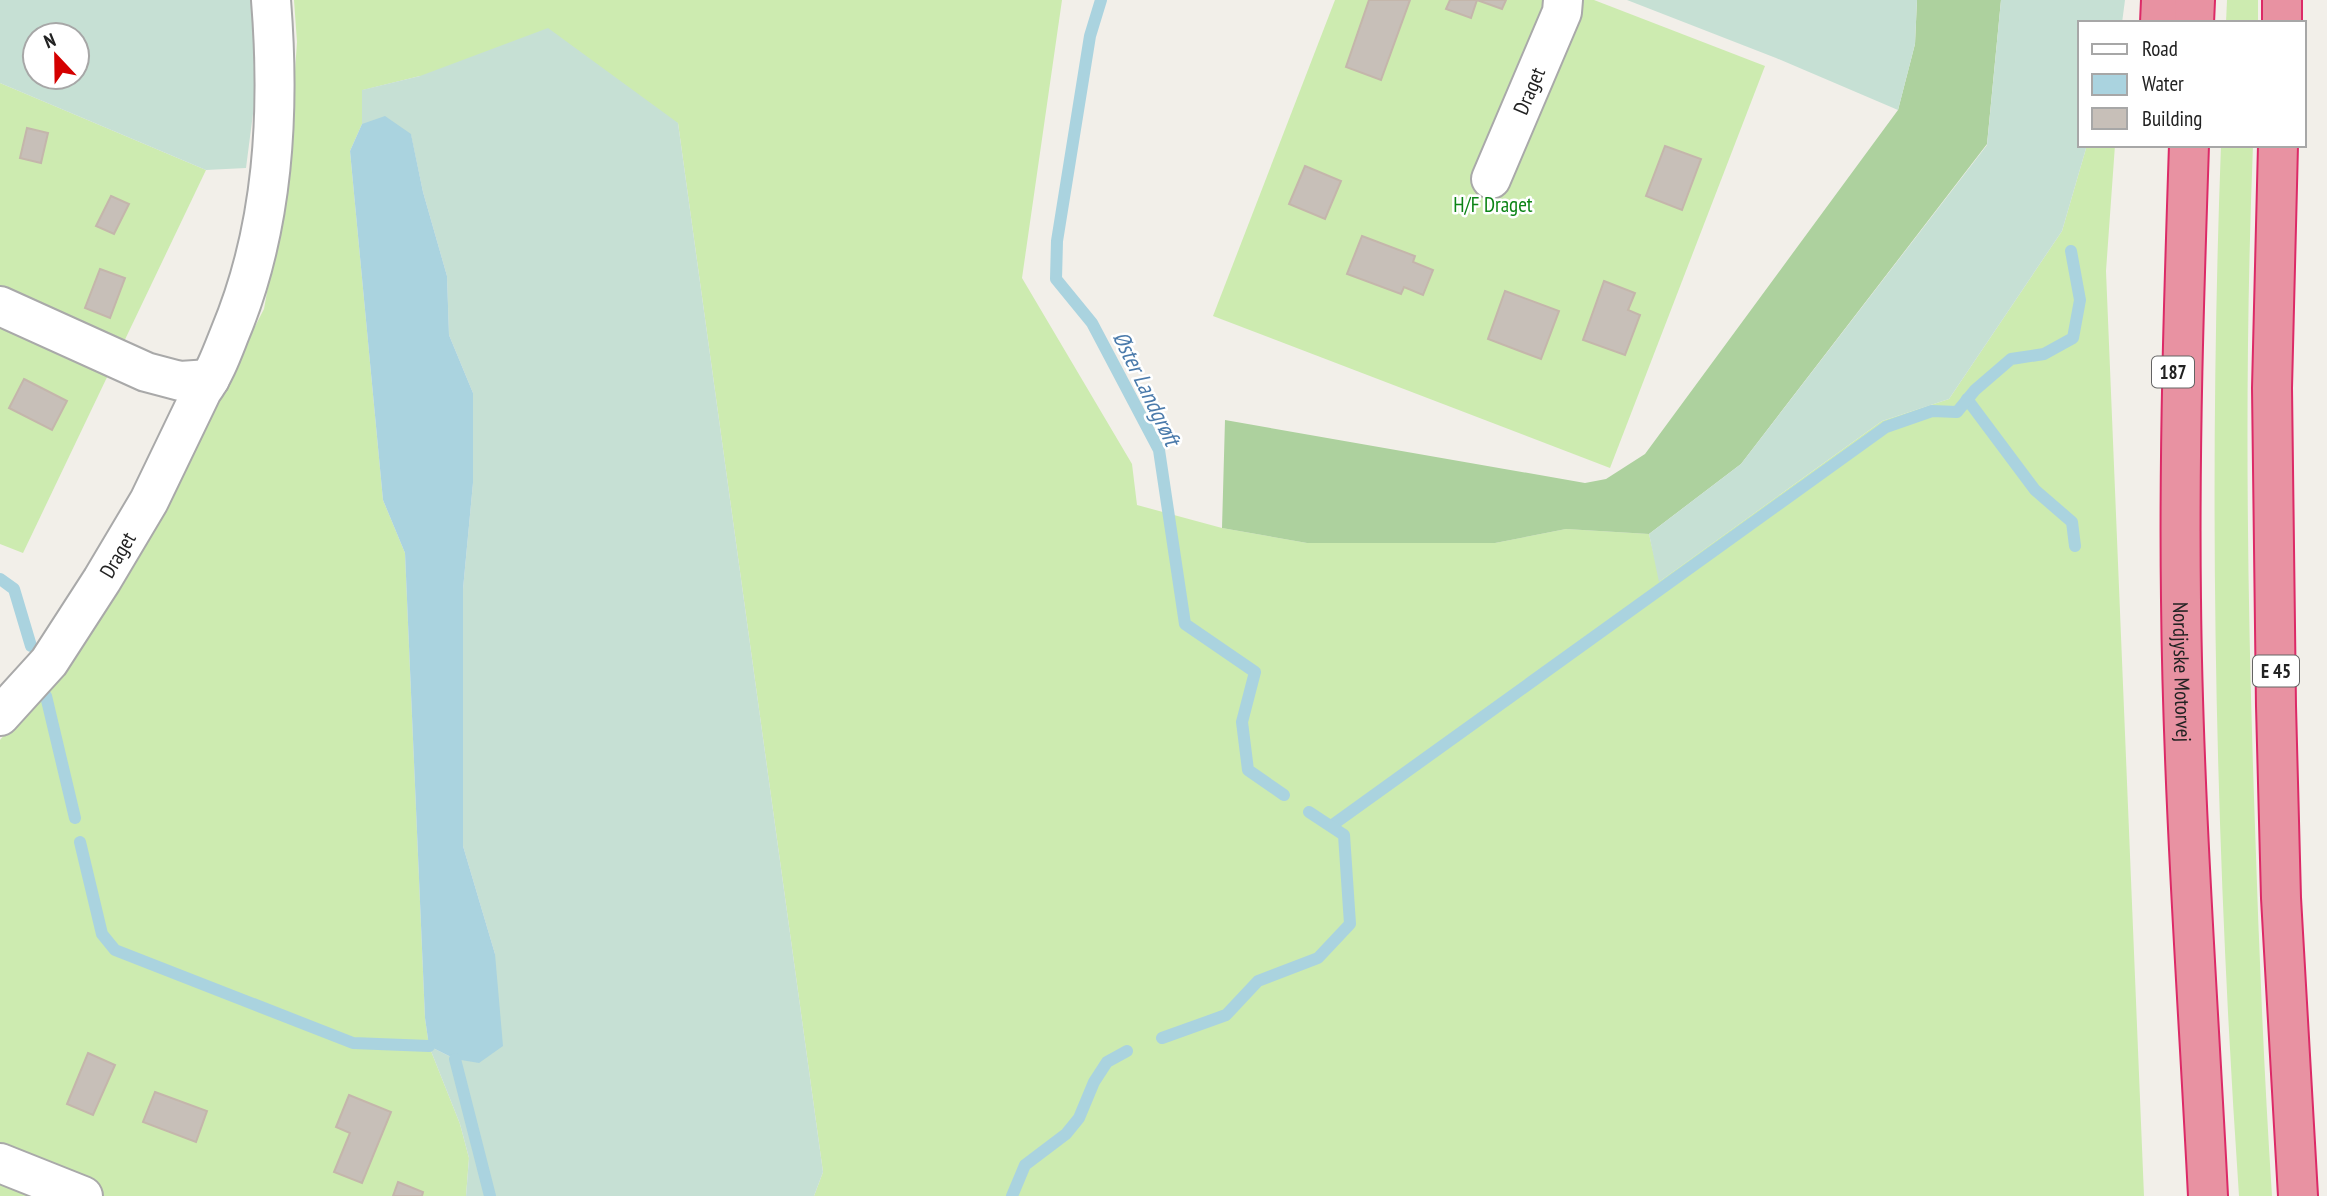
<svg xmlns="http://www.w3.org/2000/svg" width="2327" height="1196" font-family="'PT Sans Narrow',sans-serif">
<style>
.grass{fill:#cdebb0}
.forest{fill:#add19e}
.wetland{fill:#c6e0d4;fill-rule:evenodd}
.water{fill:#aad3df}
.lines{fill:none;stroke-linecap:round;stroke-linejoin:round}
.stream{stroke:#aad3df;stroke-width:12}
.building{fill:#c7bfb8;stroke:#c4b6ab;stroke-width:2}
.minor-casing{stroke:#a9a9a9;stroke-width:42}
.highway-casing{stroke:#dc2a67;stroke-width:42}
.minor{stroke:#fff;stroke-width:38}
.highway{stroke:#e892a2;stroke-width:38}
.labels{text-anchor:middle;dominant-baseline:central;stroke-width:5;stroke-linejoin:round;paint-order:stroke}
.shield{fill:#fff;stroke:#646464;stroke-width:2}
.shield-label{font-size:19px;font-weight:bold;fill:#222}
.street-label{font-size:21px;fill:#222;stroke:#fff}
.park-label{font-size:21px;fill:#0c8416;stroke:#fff}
.water-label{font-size:23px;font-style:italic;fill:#4a7aab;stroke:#fff}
</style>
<rect width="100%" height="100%" fill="#f2efe9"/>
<g class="grass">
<path d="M294,0H1062L1022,278L1132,464L1137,505L1222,528L1307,543H1495L1566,529L1649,534L1660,581L1882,421L1949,399L2062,231L2087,145H2115L2106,271L2144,1196H814L823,1172L678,123L420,76L363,90L362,124L350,151L383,500L405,553L425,1018L429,1046L460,1124L469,1158L466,1196H0V740L109,606L264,309L288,173L297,42Z"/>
<path d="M1335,0H1594L1765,66L1610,468L1213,316Z"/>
<path d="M2227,0H2258V23H2226Z"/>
<path d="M0,83L206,170L23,553L0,544Z"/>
<path d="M2221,145H2253C2244,372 2247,600 2255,827C2259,950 2264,1073 2272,1196H2239C2215,846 2208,495 2221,145Z"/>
</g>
<path class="forest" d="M1917,0H2001L1987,144L1741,464L1649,534L1566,529L1495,543H1307L1222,528L1225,420L1585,483L1606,479L1645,454L1898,110L1915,44Z"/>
<g class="wetland">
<path d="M0,0H255L260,59L246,168L206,170L0,83ZM35,35H77V77H35Z"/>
<path d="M1627,0H1917L1915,44L1898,110L1776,58Z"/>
<path d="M2001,0H2125L2122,23H2080V145H2087L2062,231L1949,399L1882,421L1659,582L1649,534L1741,464L1987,145Z"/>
<path d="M548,28L678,123L823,1172L814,1196H466L469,1158L460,1124L429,1046L455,1059L495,954L463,846V589L473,483V393L449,335L447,276L423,192L411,135L362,124V90L420,76Z"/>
</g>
<path class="water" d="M385,116L411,134L423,192L447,276L449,335L473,393V483L463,589V846L495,954L503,1046L479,1063L455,1059L429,1046L425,1018L405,553L383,500L350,151L362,124Z"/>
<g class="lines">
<g class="stream">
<path d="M1101,0L1090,36L1057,241L1056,279L1092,323L1159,450L1185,624L1255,672L1242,722L1248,770L1284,795"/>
<path d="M1967,399L2035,490L2072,522L2075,546"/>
<path d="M0,579L14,589L31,646"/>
<path d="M46,696L75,818"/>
<path d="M1331,826L1886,427L1932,411L1957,412L1975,390L2011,359L2044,354L2073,338L2080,300L2071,251"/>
<path d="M80,842L102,934L115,950L353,1043L429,1046"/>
<path d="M1162,1038L1226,1015L1258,981L1318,958L1350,924L1344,835L1309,812"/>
<path d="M455,1059L490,1196"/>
<path d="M1012,1196L1025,1165L1066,1134L1079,1118L1094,1082L1107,1062L1127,1051"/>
</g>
</g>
<g class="building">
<path d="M1369,0H1410L1381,80L1346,67Z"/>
<path d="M1450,0H1506L1502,9L1477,0L1471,18L1446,9Z"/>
<path d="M27,128L48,133L41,163L20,158Z"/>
<path d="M1665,146L1701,159L1682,210L1646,196Z"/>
<path d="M1305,166L1341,181L1325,219L1289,204Z"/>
<path d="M111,196L129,204L114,234L96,226Z"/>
<path d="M1362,236L1415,256L1413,262L1433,270L1423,295L1404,287L1401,294L1347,274Z"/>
<path d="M100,269L125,278L110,318L85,308Z"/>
<path d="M1604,281L1635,293L1628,310L1640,315L1625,355L1583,340Z"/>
<path d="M1505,291L1559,311L1541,359L1488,339Z"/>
<path d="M24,379L67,401L52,430L9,408Z"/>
<path d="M88,1053L115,1065L93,1115L67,1104Z"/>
<path d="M155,1092L207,1111L196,1142L143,1122Z"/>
<path d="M349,1095L391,1112L362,1183L334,1172L350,1133L336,1127Z"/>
<path d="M398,1182L423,1192L422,1196H393Z"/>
</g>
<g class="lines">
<defs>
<g id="minor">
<path id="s1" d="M1491,179L1562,12L1563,0"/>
<path d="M0,306L146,372L180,381L210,379"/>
<path id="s2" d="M0,716L49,662L102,580L149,501L202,391C215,373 222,353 230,333C274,228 280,112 271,0"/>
<path d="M0,1163L83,1196"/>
</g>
<g id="highway">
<path d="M2160,23L2161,0"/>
<path d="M2194,23L2195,0"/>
<path d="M2282,23V0"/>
<path id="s3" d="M2189,145C2184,296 2179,448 2181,600C2183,799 2198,997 2208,1196"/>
<path d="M2278,145L2272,388L2276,706L2281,898L2298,1196"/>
</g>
</defs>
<use href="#minor" class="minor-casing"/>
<use href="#highway" class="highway-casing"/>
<use href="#minor" class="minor"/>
<use href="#highway" class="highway"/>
</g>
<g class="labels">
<g class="shield">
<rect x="2152" y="356.5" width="42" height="31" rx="5"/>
<rect x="2253" y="655.5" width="46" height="31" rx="5"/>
</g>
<g class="shield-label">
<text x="2173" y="372">187</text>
<text x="2276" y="671">E 45</text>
</g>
<g class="street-label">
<text stroke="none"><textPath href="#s1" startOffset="96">Draget</textPath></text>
<text stroke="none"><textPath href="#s2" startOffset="200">Draget</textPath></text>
<text stroke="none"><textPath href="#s3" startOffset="527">Nordjyske Motorvej</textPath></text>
</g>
<g class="park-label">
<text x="1493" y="204">H/F Draget</text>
</g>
<g class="water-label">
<text transform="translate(1147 388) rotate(64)">Øster Landgrøft</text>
</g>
</g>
<rect x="2078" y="21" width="228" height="126" fill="#ffffff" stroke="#a7a7a7" stroke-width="2"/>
<rect x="2092" y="44" width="35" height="10" fill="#ffffff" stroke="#a7a7a7" stroke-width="2"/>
<text x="2142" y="56" font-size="21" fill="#222222">Road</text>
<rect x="2092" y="74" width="35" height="21" fill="#aad3df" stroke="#a7a7a7" stroke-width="2"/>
<text x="2142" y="91" font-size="21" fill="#222222">Water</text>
<rect x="2092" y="108" width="35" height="21" fill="#c7bfb8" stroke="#a7a7a7" stroke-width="2"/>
<text x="2142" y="126" font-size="21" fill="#222222">Building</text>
<g transform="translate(56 56) rotate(338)"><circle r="33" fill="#ffffff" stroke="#a7a7a7" stroke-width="2"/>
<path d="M0-5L12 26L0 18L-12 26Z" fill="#d40000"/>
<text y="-10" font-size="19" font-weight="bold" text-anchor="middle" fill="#222222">N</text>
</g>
</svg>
